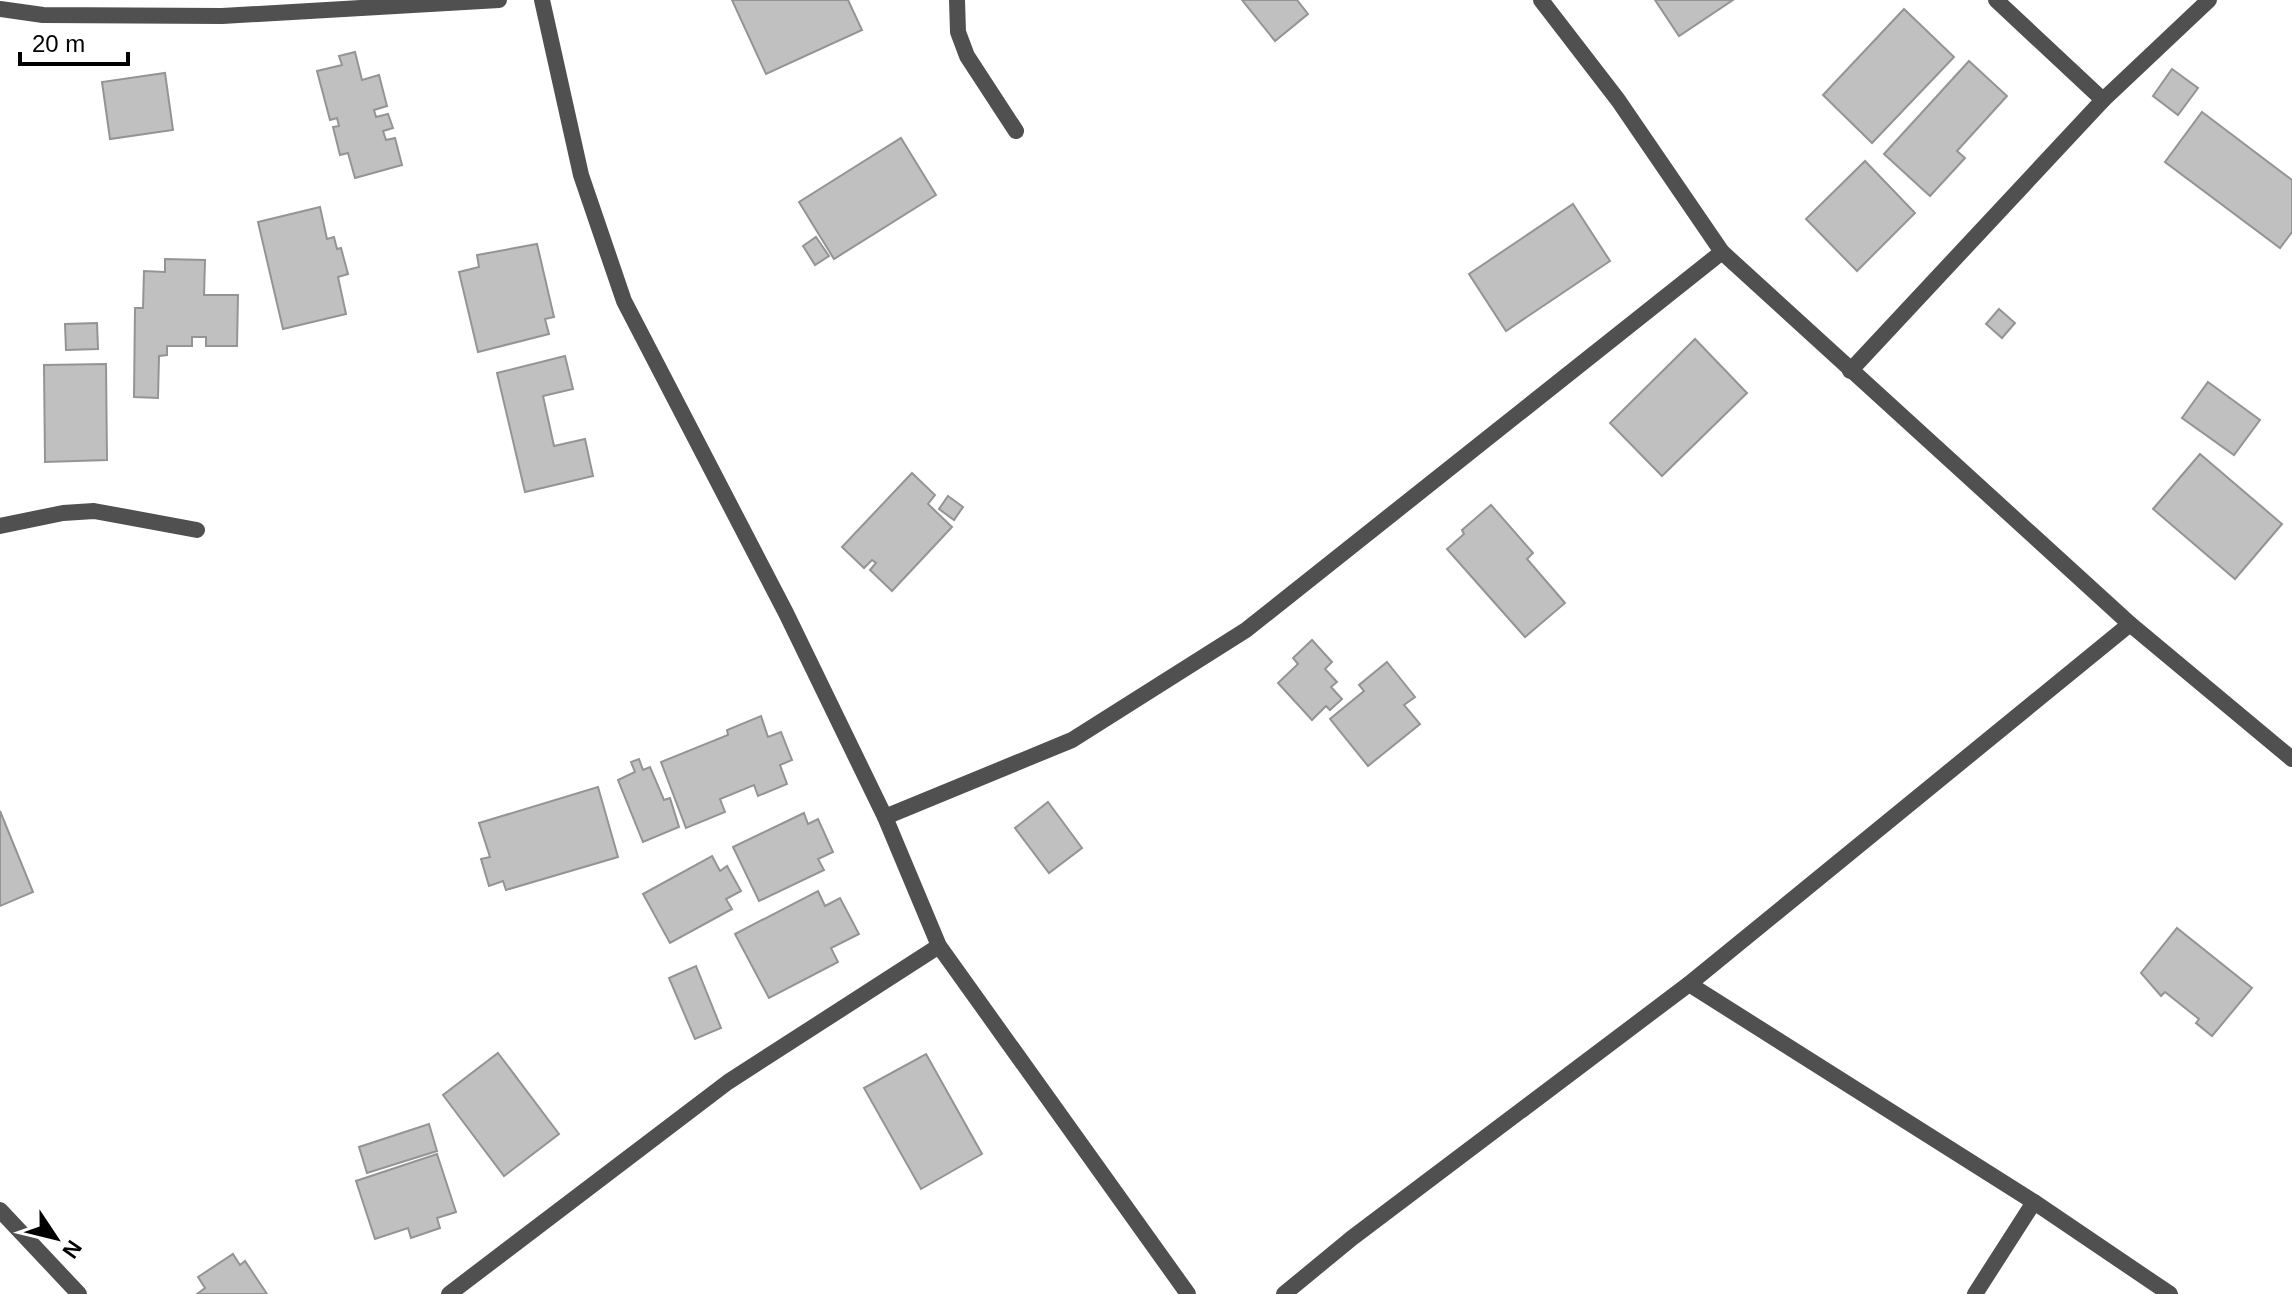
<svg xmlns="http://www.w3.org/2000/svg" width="2292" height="1294" font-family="Arial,sans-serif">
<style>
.building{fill:#c0c0c0;stroke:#949494;stroke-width:2}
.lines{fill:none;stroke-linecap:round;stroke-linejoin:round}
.street{stroke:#505050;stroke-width:16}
</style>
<rect width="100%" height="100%" fill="#fff"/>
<g class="building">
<path d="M732,0H848L862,30L766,74Z"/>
<path d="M1242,0H1297L1308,14L1275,41Z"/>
<path d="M1655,0H1733L1679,36Z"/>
<path d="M1904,9L1954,57L1872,143L1823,95Z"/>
<path d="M355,52L362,80L379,75L387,106L374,110L376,117L388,114L393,128L383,131L386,140L395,138L402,165L355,178L348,153L340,155L333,127L339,126L337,118L330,120L317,71L342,65L339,56Z"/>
<path d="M1969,61L2007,96L1957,151L1965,158L1930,196L1884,154Z"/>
<path d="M2172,69L2198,88L2178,115L2153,96Z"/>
<path d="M165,73L173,130L110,139L102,82Z"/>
<path d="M2202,112L2292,180V232L2280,248L2165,162Z"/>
<path d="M901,138L936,195L834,259L799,202Z"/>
<path d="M1865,161L1915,213L1857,271L1806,219Z"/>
<path d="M1573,204L1610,261L1506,331L1469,274Z"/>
<path d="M320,207L327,239L334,237L337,249L341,248L348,274L338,277L346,314L283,329L258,222Z"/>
<path d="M816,237L829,256L815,265L803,246Z"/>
<path d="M537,244L554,317L545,319L549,334L478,352L459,272L479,267L477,255Z"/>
<path d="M165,259L205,260L204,295H238L237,346H206V337H192V346H167V355L159,356L158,398L134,397L135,308H143L144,271L165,272Z"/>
<path d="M1999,309L2015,323L2002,338L1986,324Z"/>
<path d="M97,323L98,349L66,350L65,324Z"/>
<path d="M1695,339L1747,393L1662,476L1610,423Z"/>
<path d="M565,356L573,389L543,396L554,446L585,439L593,476L525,492L497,373Z"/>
<path d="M106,364L107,460L45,462L44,365Z"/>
<path d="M2208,382L2260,420L2234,455L2182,418Z"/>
<path d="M2200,454L2282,524L2235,579L2153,509Z"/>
<path d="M912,473L935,495L928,504L952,527L892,591L870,570L876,563L872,560L864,568L842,547Z"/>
<path d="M948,496L963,507L954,520L939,509Z"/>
<path d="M1491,505L1533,553L1527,559L1565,603L1525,637L1447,549L1464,534L1462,530Z"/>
<path d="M1312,640L1332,662L1325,669L1337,682L1331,687L1342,699L1330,710L1326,706L1312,720L1278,683L1298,664L1293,658Z"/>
<path d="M1387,662L1415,697L1404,705L1420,724L1368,766L1330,719L1364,691L1359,685Z"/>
<path d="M761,716L768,737L781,732L792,760L780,765L787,784L758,796L754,785L720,799L725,812L686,828L661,762L728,735L727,730Z"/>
<path d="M639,759L643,770L650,767L664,800L670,798L679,827L643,842L618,780L635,772L631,762Z"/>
<path d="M598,787L618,857L506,890L503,881L489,886L481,859L490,857L479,823Z"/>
<path d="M1048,802L1082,848L1049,873L1015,828Z"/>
<path d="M0,811L33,892L0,906Z"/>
<path d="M804,813L808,824L818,819L833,852L818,859L824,870L759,901L733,847Z"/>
<path d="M712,856L720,871L727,866L741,891L726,899L732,909L670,943L643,894Z"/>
<path d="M818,891L825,906L840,898L859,934L831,948L838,962L769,998L735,934Z"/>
<path d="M2177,928L2252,988L2212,1036L2196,1023L2199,1019L2165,992L2161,996L2141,973Z"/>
<path d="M696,966L721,1028L695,1039L669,978Z"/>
<path d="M498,1053L559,1134L504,1176L443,1095Z"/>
<path d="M926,1054L982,1154L921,1189L864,1088Z"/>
<path d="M429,1124L437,1151L367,1173L359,1147Z"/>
<path d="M437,1154L456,1212L437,1218L440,1228L411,1238L408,1228L375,1239L356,1181Z"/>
<path d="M233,1254L240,1265L245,1261L267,1294H197L205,1288L198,1277Z"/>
</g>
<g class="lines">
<g class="street">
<path d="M542,0L581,175L624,301L786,613L885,817L939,946L1188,1294"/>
<path d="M957,0L958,32L967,56L1016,131"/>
<path d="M1541,0L1618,100L1722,252L2130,624L2292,759"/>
<path d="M1996,0L2103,100"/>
<path d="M0,9L43,15L222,16L499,0"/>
<path d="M1850,371L2103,100L2209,0"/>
<path d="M0,526L63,513L94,511L197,530"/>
<path d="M885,817L1072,740L1246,630L1722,252"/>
<path d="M1689,984L2034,1202L2170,1294"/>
<path d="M0,1210L79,1294"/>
<path d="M449,1294L728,1082L939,946"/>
<path d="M1284,1294L1352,1238L1689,984L2130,624"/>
<path d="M1975,1294L2034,1202"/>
</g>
</g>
<g transform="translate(56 1238) rotate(125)" stroke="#ffffff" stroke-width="6" paint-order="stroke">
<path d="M0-6L14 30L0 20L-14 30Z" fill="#000000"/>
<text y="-12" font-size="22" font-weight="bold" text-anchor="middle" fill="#000000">N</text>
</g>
<path d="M20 52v12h108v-12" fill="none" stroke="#000000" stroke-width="4"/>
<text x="32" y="52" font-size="24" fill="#000000" stroke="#ffffff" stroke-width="6" paint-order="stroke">20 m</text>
</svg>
